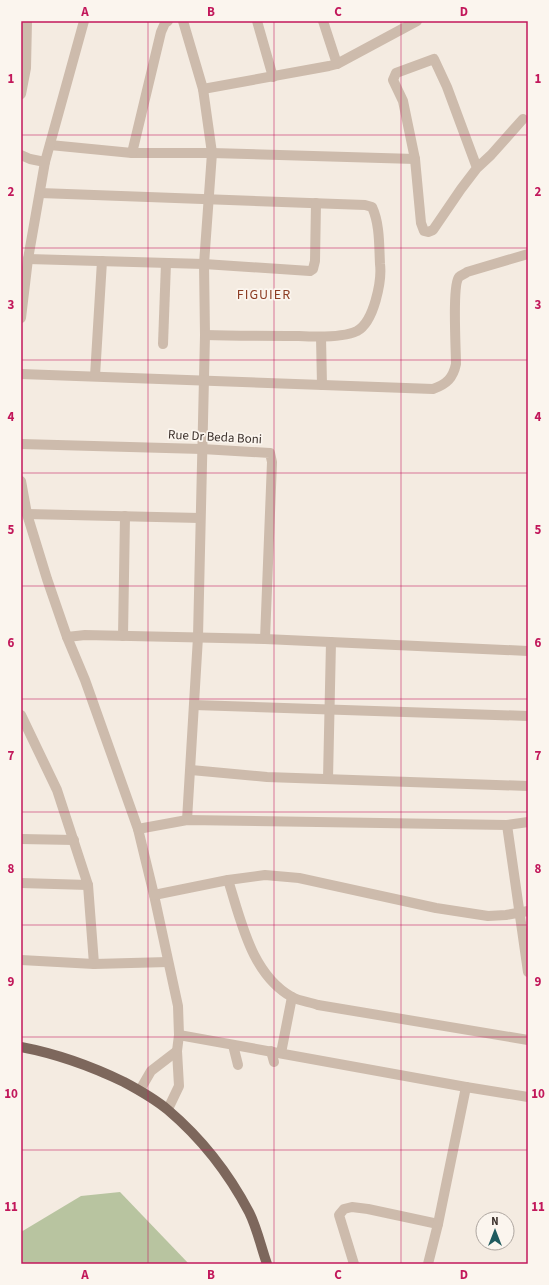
<svg xmlns="http://www.w3.org/2000/svg" width="549" height="1285" font-family="'Source Sans 3',sans-serif">
<style>
.green{fill:#b8c4a0}
.lines{fill:none;stroke-linecap:round;stroke-linejoin:round}
.minor{stroke:#cdbbac;stroke-width:10}
.major{stroke:#7d675c;stroke-width:10}
.grid{fill:none;stroke:#c2185b;stroke-width:1;stroke-opacity:0.55}
.labels{text-anchor:middle;dominant-baseline:central;stroke-width:3.5;stroke-linejoin:round;paint-order:stroke}
.street-label{font-size:13px;fill:#3b302b;stroke:#fbf5ee}
.neighbourhood-label{font-size:14px;letter-spacing:1px;fill:#8c3b22;stroke:#fbf5ee}
.neatline{fill:none;stroke:#c2185b;stroke-width:1.5}
.grid-label{font-size:13px;text-anchor:middle;font-weight:bold;fill:#c2185b}
</style>
<rect width="100%" height="100%" fill="#f4ebe1"/>
<path class="green" d="M120,1192L189,1264H21V1232L81,1196Z"/>
<g class="lines">
<g class="minor">
<path d="M183,21L203,89L212,153L204,264L205,335L198,637L187,820"/>
<path d="M257,21L273,77"/>
<path d="M323,21L337,64"/>
<path d="M203,89L329,66L337,64L417,21"/>
<path d="M21,94L26,68L27,21"/>
<path d="M50,145L132,153H212L415,159"/>
<path d="M132,153L161,32L165,23L168,21"/>
<path d="M21,155L30,159L45,162"/>
<path d="M477,168L447,87L434,59L396,73L393,80L403,101L415,159L421,223L424,231L428,232L433,230L461,189L477,168L491,155L523,119"/>
<path d="M40,193L365,205L372,207C380,224 379,246 380,264C382,281 374,322 357,331C342,338 316,337 299,336C268,336 236,336 205,335"/>
<path d="M28,259L204,264L310,271L313,269L315,261L316,203"/>
<path d="M21,318L28,259L45,162L84,21"/>
<path d="M321,337L322,385"/>
<path d="M163,344L166,263"/>
<path d="M21,374L433,389C447,384 453,378 456,364C456,350 452,285 459,277C461,275 465,274 467,272L528,254"/>
<path d="M95,376L102,261"/>
<path d="M21,444L202,449L270,453L272,462L265,639"/>
<path d="M21,481L27,514L47,579L67,637L85,680L138,829L154,895L178,1006L179,1035L177,1051L179,1086L168,1109"/>
<path d="M27,514L200,518"/>
<path d="M123,636L125,516"/>
<path d="M67,637L85,635L265,639L528,651"/>
<path d="M194,705L528,716"/>
<path d="M21,715L57,790L88,885L94,964"/>
<path d="M191,770L267,777L528,786"/>
<path d="M328,779L331,642"/>
<path d="M507,825L528,972"/>
<path d="M138,829L187,820L507,825L528,822"/>
<path d="M21,839L74,840"/>
<path d="M228,880C241,920 251,974 292,997C299,1001 310,1002 318,1005L528,1040"/>
<path d="M21,883L88,885"/>
<path d="M154,895L228,880L265,875L299,878L436,908L488,916L506,915L528,911"/>
<path d="M21,960L94,964L168,962"/>
<path d="M179,1035L466,1087L528,1097"/>
<path d="M233,1045L238,1065"/>
<path d="M271,1051L274,1062"/>
<path d="M281,1053L292,997"/>
<path d="M140,1090L151,1071L177,1051"/>
<path d="M354,1264L339,1215L344,1209L352,1207L368,1209L438,1224"/>
<path d="M428,1264L438,1224L466,1087"/>
</g>
<path class="major" d="M21,1047C58,1054 91,1066 124,1082C139,1090 155,1099 168,1110C201,1138 229,1174 249,1212C257,1228 261,1247 267,1264"/>
</g>
<path class="grid" d="M148,21V1264M274,21V1264M401,21V1264M21,135H528M21,248H528M21,360H528M21,473H528M21,586H528M21,699H528M21,812H528M21,925H528M21,1037H528M21,1150H528"/>
<g class="labels">
<g class="street-label">
<text transform="translate(215 437) rotate(3)">Rue Dr Beda Boni</text>
</g>
<g class="neighbourhood-label">
<text x="264" y="295">FIGUIER</text>
</g>
</g>
<rect width="549" height="1285" fill="none" stroke="#fbf5ee" stroke-width="44"/>
<g transform="translate(495 1231)"><circle r="19" fill="#fbf5ee" stroke="#aea6a0"/>
<path d="M0-3L7 15L0 10L-7 15Z" fill="#1f5a5e"/>
<text y="-6" font-size="11" font-weight="bold" text-anchor="middle" fill="#3b302b">N</text>
</g>
<rect x="22" y="22" width="505" height="1241" class="neatline"/>
<g class="grid-label">
<text x="85" y="16">A</text>
<text x="211" y="16">B</text>
<text x="338" y="16">C</text>
<text x="464" y="16">D</text>
<text x="11" y="83">1</text>
<text x="538" y="83">1</text>
<text x="11" y="196">2</text>
<text x="538" y="196">2</text>
<text x="11" y="309">3</text>
<text x="538" y="309">3</text>
<text x="11" y="421">4</text>
<text x="538" y="421">4</text>
<text x="11" y="534">5</text>
<text x="538" y="534">5</text>
<text x="11" y="647">6</text>
<text x="538" y="647">6</text>
<text x="11" y="760">7</text>
<text x="538" y="760">7</text>
<text x="11" y="873">8</text>
<text x="538" y="873">8</text>
<text x="11" y="986">9</text>
<text x="538" y="986">9</text>
<text x="11" y="1098">10</text>
<text x="538" y="1098">10</text>
<text x="11" y="1211">11</text>
<text x="538" y="1211">11</text>
<text x="85" y="1279">A</text>
<text x="211" y="1279">B</text>
<text x="338" y="1279">C</text>
<text x="464" y="1279">D</text>
</g>
</svg>
